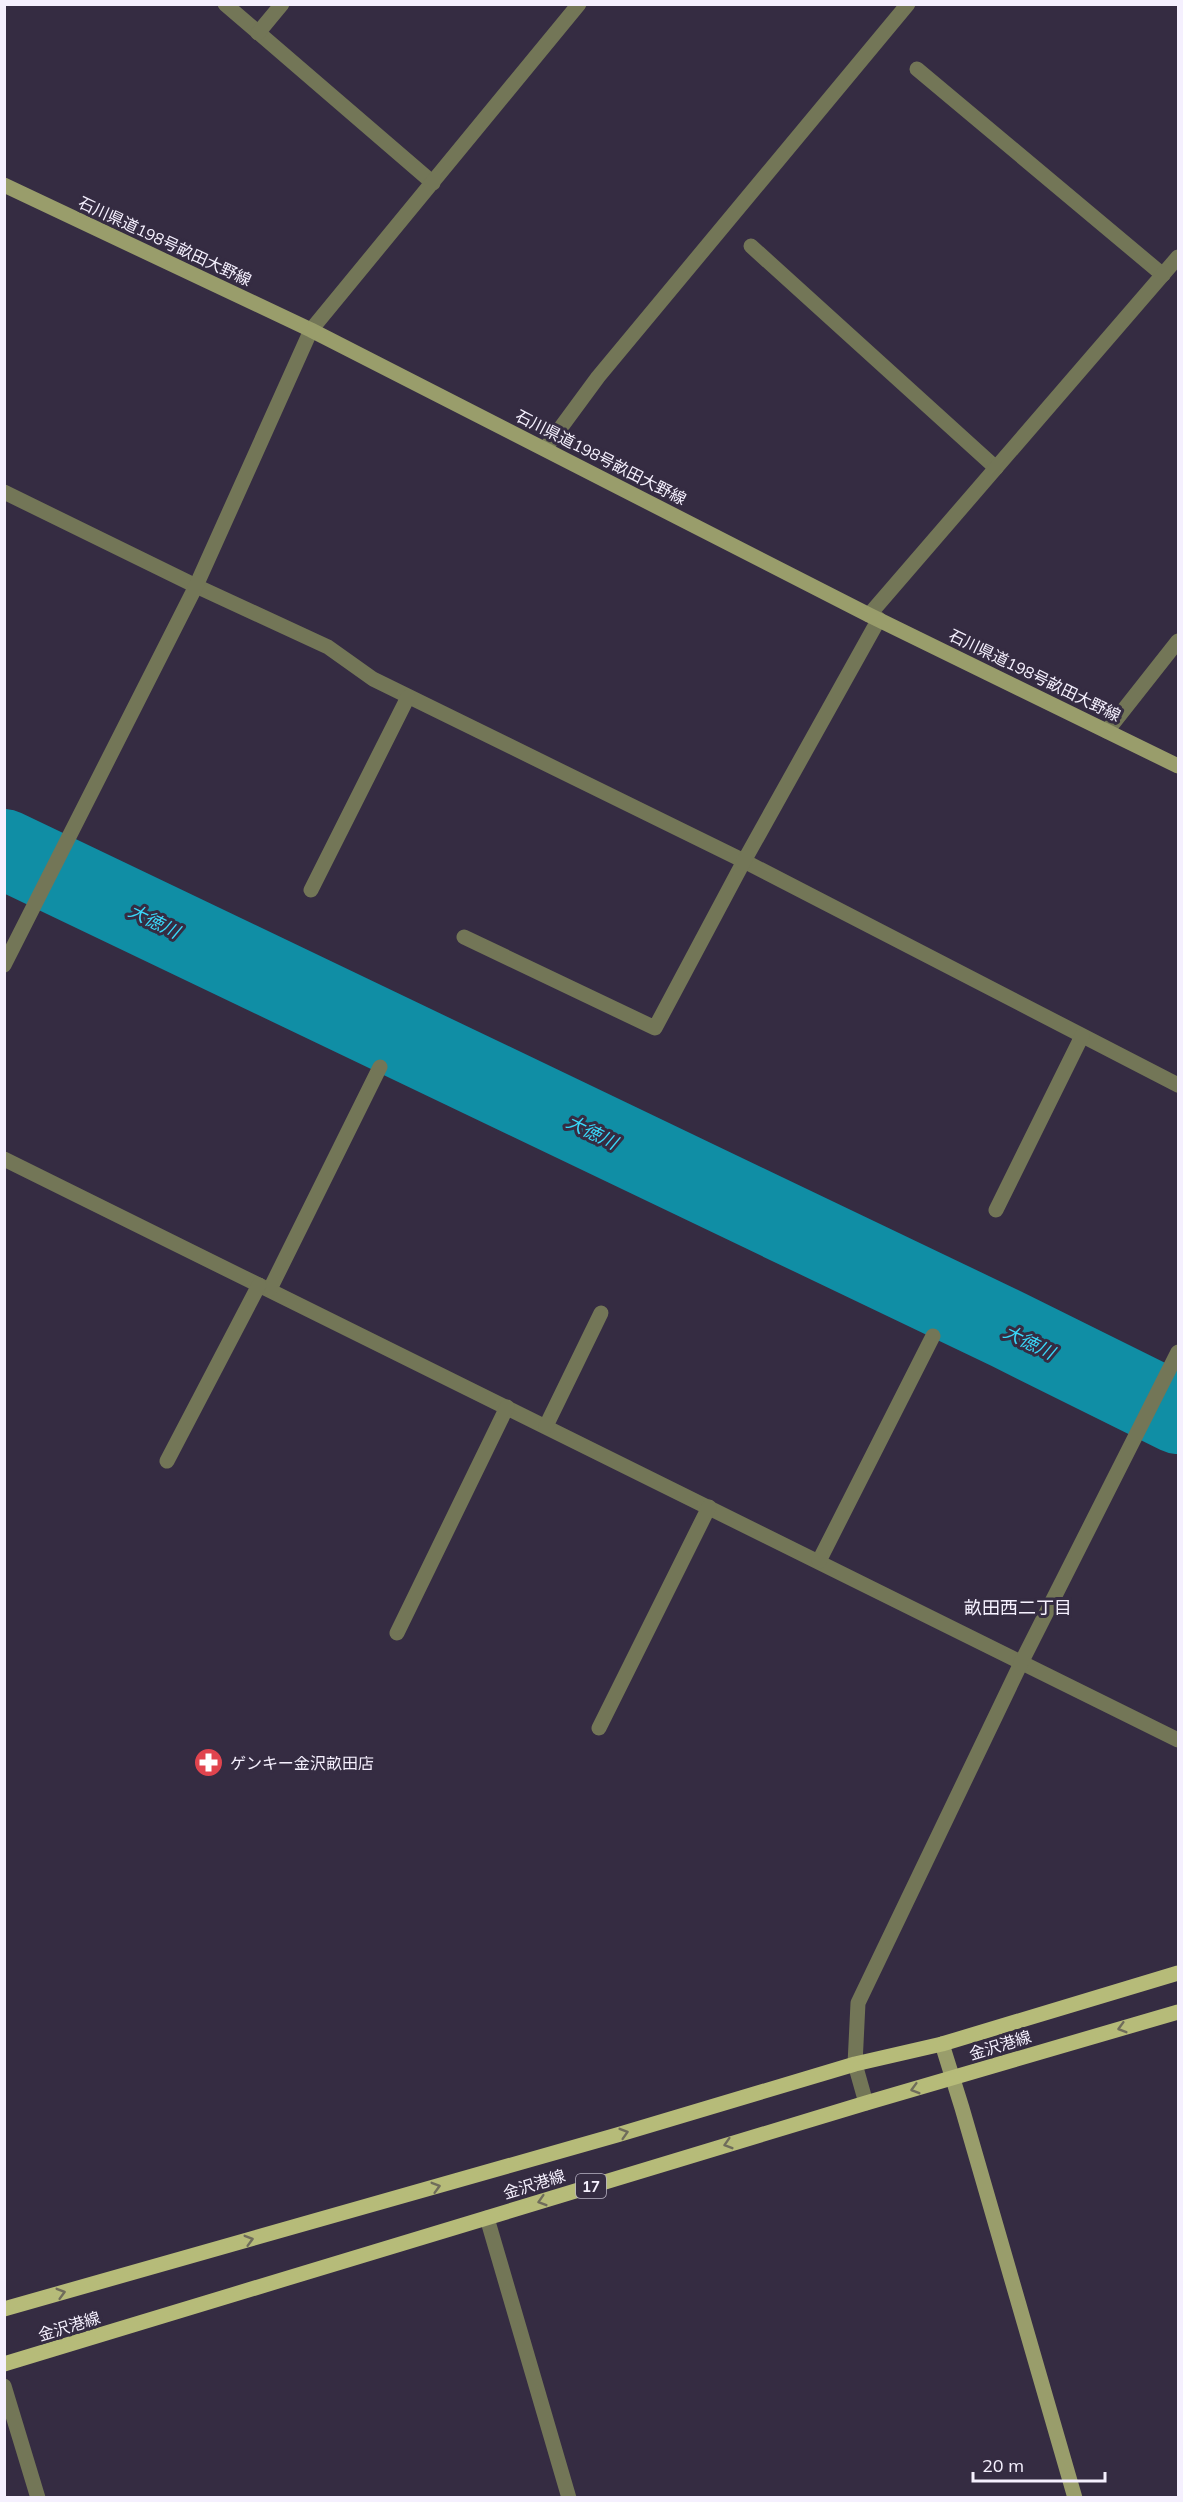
<svg xmlns="http://www.w3.org/2000/svg" width="1183" height="2502" font-family="Mulish,'Noto Sans JP',sans-serif">
<style>
.lines{fill:none;stroke-linecap:round;stroke-linejoin:round}
.river{stroke:#108ea5;stroke-width:80}
.street{stroke:#737657;stroke-width:15}
.secondary{stroke:#999d6b;stroke-width:15}
.primary{stroke:#b6bb79;stroke-width:15}
.oneway{stroke:#6f6c5b}
.labels{text-anchor:middle;dominant-baseline:central;stroke-width:6;stroke-linejoin:round;paint-order:stroke}
.shield{fill:#352c42;stroke:#bbb5c6;stroke-width:1.5}
.shield-label{font-size:15px;font-weight:bold;fill:#f5f0fe}
.street-label{font-size:16px;fill:#f5f0fe;stroke:#352c42}
.poi-label{font-size:16px;fill:#f5f0fe;stroke:#352c42;text-anchor:start}
.water-label{font-size:18px;font-style:italic;fill:#39d8f9;stroke:#352c42}
.neighbourhood-label{font-size:18px;fill:#f5f0fe;stroke:#352c42}
</style>
<rect width="100%" height="100%" fill="#352c42"/>
<g class="lines">
<path class="river" d="M4,849L1009,1330L1178,1414"/>
<g class="street">
<path d="M225,4L433,183"/>
<path d="M258,33L282,4"/>
<path d="M917,69L1163,275"/>
<path d="M751,246L996,468"/>
<path d="M545,449L598,377L908,4"/>
<path d="M4,492L196,586L328,647L373,679L744,861L1178,1085"/>
<path d="M869,615L1178,257"/>
<path d="M1107,731L1178,641"/>
<path d="M311,890L408,697"/>
<path d="M464,937L655,1028L744,861L879,619"/>
<path d="M4,965L196,586L311,330L579,4"/>
<path d="M4,1159L1178,1740"/>
<path d="M996,1210L1082,1036"/>
<path d="M270,1289L380,1067"/>
<path d="M546,1426L601,1313"/>
<path d="M167,1461L259,1285"/>
<path d="M819,1561L933,1336"/>
<path d="M397,1633L507,1407"/>
<path d="M599,1728L709,1507"/>
<path d="M866,2103L855,2064L858,2003L1022,1661L1178,1352"/>
<path d="M487,2218L569,2498"/>
<path d="M4,2386L38,2498"/>
</g>
<g class="secondary">
<path d="M4,185L311,330L869,615L1178,766"/>
<path d="M942,2044L962,2108L1075,2498"/>
</g>
<g class="primary">
<path d="M4,2309L617,2135L855,2064L942,2044L1178,1973"/>
<path d="M4,2364L866,2103L1178,2012"/>
</g>
</g>
<defs><path id="oneway-chevron" d="M-2-3.5L2.5 0L-2 3.5" fill="none" stroke-width="1.6" stroke-linecap="round" stroke-linejoin="round" transform="scale(1.5)"/></defs>
<g class="oneway">
<use href="#oneway-chevron" transform="translate(1122 2028) rotate(164)"/>
<use href="#oneway-chevron" transform="translate(915 2089) rotate(164)"/>
<use href="#oneway-chevron" transform="translate(624 2133) rotate(-17)"/>
<use href="#oneway-chevron" transform="translate(728 2144) rotate(163)"/>
<use href="#oneway-chevron" transform="translate(436 2187) rotate(-16)"/>
<use href="#oneway-chevron" transform="translate(542 2201) rotate(163)"/>
<use href="#oneway-chevron" transform="translate(249 2240) rotate(-16)"/>
<use href="#oneway-chevron" transform="translate(61 2293) rotate(-16)"/>
</g>
<defs>
<symbol id="pharmacy-disc" viewBox="-11 -11 22 22"><circle r="9.5" fill="#e0444e" stroke="#352c42"/><path d="M-2-6h4v4h4v4h-4v4h-4v-4h-4v-4h4Z" fill="#fff"/></symbol>
</defs>
<g fill-rule="evenodd">
<use href="#pharmacy-disc" x="192" y="1746" width="33" height="33"/>
</g>
<g class="labels">
<rect class="shield" x="576" y="2174" width="30" height="24" rx="4.5"/>
<g class="shield-label">
<text x="591" y="2186">17</text>
</g>
<g class="street-label">
<text transform="translate(165 241) rotate(25)">石川県道198号畝田大野線</text>
<text transform="translate(601 457) rotate(27)">石川県道198号畝田大野線</text>
<text transform="translate(1035 675) rotate(26)">石川県道198号畝田大野線</text>
<text transform="translate(1000 2045) rotate(-17)">金沢港線</text>
<text transform="translate(534 2184) rotate(-17)">金沢港線</text>
<text transform="translate(69 2326) rotate(-17)">金沢港線</text>
</g>
<g class="poi-label">
<text x="230" y="1763">ゲンキー金沢畝田店</text>
</g>
<g class="water-label">
<text transform="translate(154 921) rotate(26)">大徳川</text>
<text transform="translate(592 1132) rotate(26)">大徳川</text>
<text transform="translate(1029 1342) rotate(26)">大徳川</text>
</g>
<g class="neighbourhood-label">
<text x="1018" y="1607">畝田西二丁目</text>
</g>
</g>
<rect width="1183" height="2502" fill="none" stroke="#f5f0fe" stroke-width="12"/>
<path d="M973 2472v9h132v-9" fill="none" stroke="#f5f0fe" stroke-width="3"/>
<text x="982" y="2472" font-size="18" fill="#f5f0fe" stroke="#352c42" stroke-width="4.5" paint-order="stroke">20 m</text>
</svg>
